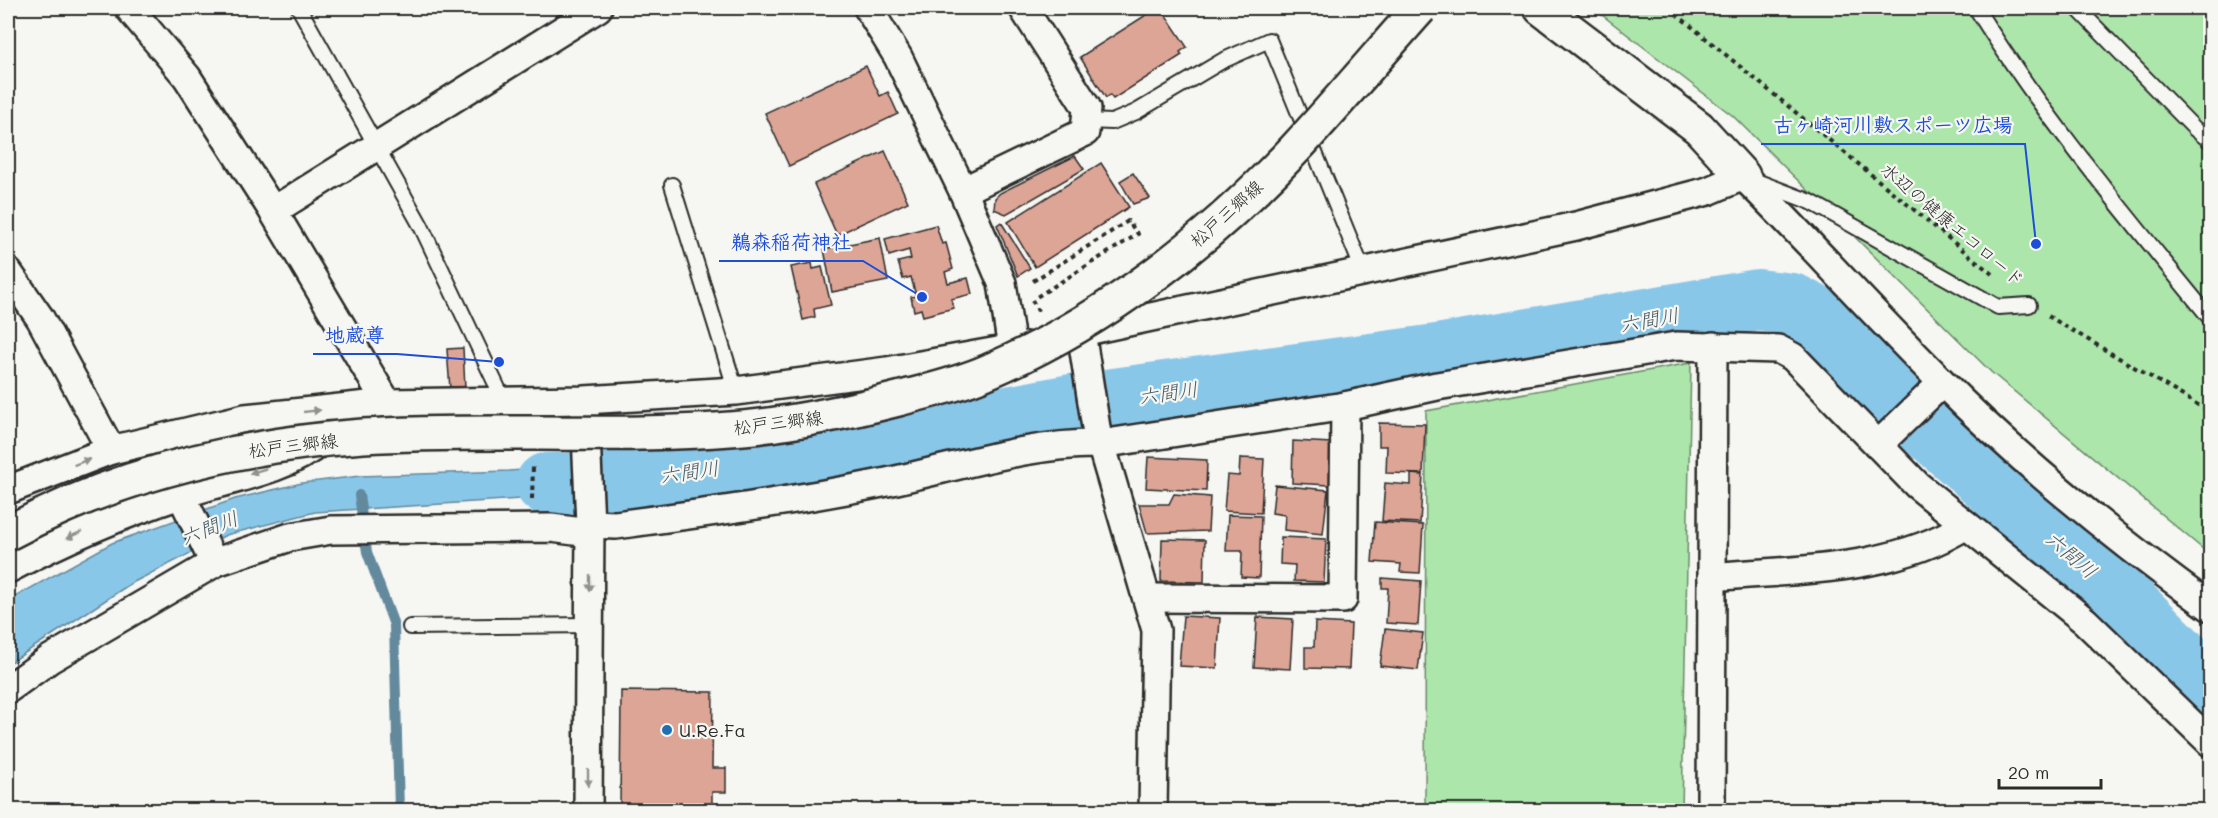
<svg xmlns="http://www.w3.org/2000/svg" width="2218" height="818" font-family="Mali,'Klee One',sans-serif">
<style>
.green{fill:#ace6ab;stroke:#6c886b;stroke-width:1.5}
.water{fill:#89c7e9;stroke:#63899d;stroke-width:1.5}
.lines{fill:none;stroke-linecap:round;stroke-linejoin:round}
.stream{stroke:#63899d;stroke-width:10}
.river{stroke:#89c7e9;stroke-width:62}
.building{fill:#dda595;stroke:#2b2b2b;stroke-width:1.5}
.lane-casing{stroke:#2b2b2b;stroke-width:18}
.street-casing{stroke:#2b2b2b;stroke-width:32}
.secondary-casing{stroke:#2b2b2b;stroke-width:38}
.path{stroke:#2b2b2b;stroke-width:4;stroke-dasharray:4.5 4.5;stroke-linecap:butt}
.lane{stroke:#f6f6f2;stroke-width:14}
.street{stroke:#f6f6f2;stroke-width:27}
.secondary{stroke:#f6f6f2;stroke-width:33}
.secondary-bridge-casing{stroke:#2b2b2b;stroke-width:38;stroke-linecap:butt}
.path-bridge{stroke:#2b2b2b;stroke-width:4;stroke-dasharray:4.5 4.5;stroke-linecap:butt}
.secondary-bridge{stroke:#f6f6f2;stroke-width:33}
.oneway{fill:#90908e}
.poi-dot{fill:#1f6fb2;stroke:#f6f6f2;stroke-width:2}
.labels{text-anchor:middle;dominant-baseline:central;stroke-width:4.5;stroke-linejoin:round;paint-order:stroke}
.street-label{font-size:18px;fill:#2b2b2b;stroke:#f6f6f2}
.poi-label{font-size:18px;fill:#2b2b2b;stroke:#f6f6f2;text-anchor:start}
.water-label{font-size:20px;font-style:italic;fill:#475a64;stroke:#f6f6f2}
.leader{fill:none;stroke:#1d4ed8;stroke-width:2}
.callout-dot{fill:#1d4ed8;stroke:#f6f6f2;stroke-width:2}
.callout-label{font-size:20px;text-anchor:middle;font-weight:bold;fill:#1d4ed8;stroke:#f6f6f2;stroke-width:4.5;stroke-linejoin:round;paint-order:stroke}
</style>
<rect width="100%" height="100%" fill="#f6f6f2"/>
<filter id="ink" filterUnits="userSpaceOnUse"><feTurbulence type="fractalNoise" baseFrequency=".0167" numOctaves="2"/><feDisplacementMap in="SourceGraphic" scale="12" xChannelSelector="R" yChannelSelector="G"/><feConvolveMatrix kernelMatrix="1 2 1 2 8 2 1 2 1" color-interpolation-filters="sRGB"/></filter>
<g filter="url(#ink)">
<g class="green">
<path d="M1593,8H2210V555L1991,372L1733,116Z"/>
<path d="M1691,363L1682,810H1425L1426,411Z"/>
</g>
<path class="water" d="M630,462L632,492L315,512L226,535L130,584L8,664V602L11,599L112,543L235,499L302,483L360,476L509,471Z"/>
<g class="lines">
<path class="stream" d="M359,495L367,552L394,625L399,810"/>
<path class="river" d="M546,484L597,483L798,456L1077,404L1437,355L1758,300L1792,304L1815,316L1927,428L2121,597L2210,687"/>
</g>
<g class="building">
<path d="M1157,8H1161L1187,47L1180,52L1182,55L1113,99L1110,95L1106,98L1080,57Z"/>
<path d="M866,66L880,96L888,92L898,114L789,166L765,113Z"/>
<path d="M885,151L908,202L837,235L814,184Z"/>
<path d="M1075,156L1084,169L1006,214L994,209L995,198L1000,193Z"/>
<path d="M1101,163L1129,207L1035,267L1008,222Z"/>
<path d="M1133,173L1150,198L1133,204L1120,181Z"/>
<path d="M1001,222L1030,268L1018,276L997,225Z"/>
<path d="M936,225L942,244L946,243L953,269L945,272L948,283L968,278L972,294L951,299L954,308L923,316L921,309L914,311L911,297L916,296L911,277L903,279L898,262L911,259L909,250L889,256L885,239Z"/>
<path d="M880,238L888,281L832,292L824,249Z"/>
<path d="M812,263L813,269L822,267L831,305L814,309L815,317L803,320L791,267Z"/>
<path d="M463,348L465,388L450,389L447,349Z"/>
<path d="M1379,423L1425,424L1423,474L1386,473L1387,446H1379Z"/>
<path d="M1293,441L1332,443L1330,485L1292,483Z"/>
<path d="M1148,457L1207,460L1206,491L1146,488Z"/>
<path d="M1240,458L1264,459L1261,513L1224,511L1227,475L1239,476Z"/>
<path d="M1411,474L1423,475L1420,523L1382,521L1385,483L1411,485Z"/>
<path d="M1275,485L1328,490L1323,534L1284,530L1285,515L1272,513Z"/>
<path d="M1174,494L1210,497L1208,531L1147,533L1139,504H1169Z"/>
<path d="M1228,515L1261,516L1259,578L1241,577L1242,551H1226Z"/>
<path d="M1375,522L1423,525L1420,573L1400,572L1401,564L1372,562Z"/>
<path d="M1281,537L1326,539L1324,582L1294,581L1295,565L1280,564Z"/>
<path d="M1162,539L1205,540L1204,582L1161,581Z"/>
<path d="M1382,578L1421,581L1418,625L1386,623L1388,588H1382Z"/>
<path d="M1183,616L1220,618L1217,668L1179,666Z"/>
<path d="M1257,617L1293,619L1290,669L1254,667Z"/>
<path d="M1315,622L1351,624L1349,669L1305,668V647H1314Z"/>
<path d="M1385,629L1423,633L1418,670L1380,666Z"/>
<path d="M621,691L713,692L712,768H726V792H712V810H620Z"/>
</g>
<g class="lines">
<defs>
<g id="lane">
<path d="M299,8L421,226L503,399"/>
<path d="M1976,8C2044,118 2128,217 2210,318"/>
<path d="M2077,8L2195,129L2210,141"/>
<path d="M1087,121L1112,122L1136,112L1222,61L1269,40L1364,273"/>
<path d="M1756,181L1811,202L1998,307L2029,305"/>
<path d="M672,185L736,391"/>
<path d="M410,627L590,625"/>
</g>
<g id="street">
<path d="M129,8L187,77L273,211L387,403"/>
<path d="M868,8L898,57L963,191L1002,283L1012,349"/>
<path d="M963,191L1085,132L1087,108L1023,8"/>
<path d="M273,211L598,8"/>
<path d="M8,272L40,318L111,450"/>
<path d="M1081,332L1097,434L1101,444L1345,406L1437,386L1676,346L1778,349L1793,357L1917,485L2085,621L2210,742"/>
<path d="M1072,334L1576,226L1708,191L1743,176C1811,243 1874,315 1942,382C2024,465 2116,539 2210,607"/>
<path d="M585,413L590,524L588,810"/>
<path d="M1878,445L1942,383"/>
<path d="M173,478L214,563"/>
<path d="M8,490L111,450L245,418L387,403L584,400L736,391L887,371L1026,346"/>
<path d="M590,524L616,525C705,513 794,501 882,483C951,469 1031,442 1101,444L1156,630L1153,810"/>
<path d="M8,569C63,540 120,515 180,495C223,480 285,472 320,442"/>
<path d="M1712,577C1797,569 1892,572 1966,525"/>
<path d="M1147,598L1343,599L1345,406"/>
<path d="M8,689L50,659L216,562L290,537L331,530L551,528L590,533"/>
<path d="M1711,810L1713,346"/>
</g>
<path id="secondary" d="M1541,8L1699,128L1743,176"/>
</defs>
<use href="#lane" class="lane-casing"/>
<use href="#street" class="street-casing"/>
<use href="#secondary" class="secondary-casing"/>
<g class="path">
<path d="M1669,8L1992,274"/>
<path d="M1033,281L1128,221L1138,234L1035,298"/>
<path d="M2048,316L2210,412"/>
<path d="M532,499L533,467"/>
</g>
<use href="#lane" class="lane"/>
<use href="#street" class="street"/>
<use href="#secondary" class="secondary"/>
<defs>
<path id="secondary-bridge" d="M8,533C118,474 239,445 363,436C489,428 617,439 743,428C796,423 847,412 898,399C928,391 960,384 989,371C1104,322 1208,241 1294,150C1337,104 1378,55 1420,8"/>
</defs>
<use href="#secondary-bridge" class="secondary-bridge-casing"/>
<path class="path-bridge" d="M1032,300L1038,311"/>
<use href="#secondary-bridge" class="secondary-bridge"/>
</g>
<defs><path id="oneway-solid" d="M-6-.8H1V-3.2L6.5 0L1 3.2V.8H-6Z" transform="scale(1.5)"/></defs>
<g class="oneway">
<use href="#oneway-solid" transform="translate(312 411) rotate(-6)"/>
<use href="#oneway-solid" transform="translate(82 462) rotate(-21)"/>
<use href="#oneway-solid" transform="translate(258 471) rotate(163)"/>
<use href="#oneway-solid" transform="translate(74 535) rotate(156)"/>
<use href="#oneway-solid" transform="translate(590 583) rotate(90)"/>
<use href="#oneway-solid" transform="translate(588 778) rotate(90)"/>
</g>
</g>
<circle class="poi-dot" cx="667" cy="730" r="6"/>
<g class="labels">
<g class="street-label">
<text transform="translate(1226 213) rotate(-42)">松戸三郷線</text>
<text transform="translate(1953 224) rotate(40)">水辺の健康エコロード</text>
<text transform="translate(778 422) rotate(-7)">松戸三郷線</text>
<text transform="translate(293 445) rotate(-7)">松戸三郷線</text>
</g>
<g class="poi-label">
<text x="679" y="730">U.Re.Fa</text>
</g>
<g class="water-label">
<text transform="translate(1649 319) rotate(-10)">六間川</text>
<text transform="translate(1168 392) rotate(-8)">六間川</text>
<text transform="translate(689 471) rotate(-8)">六間川</text>
<text transform="translate(209 527) rotate(-21)">六間川</text>
<text transform="translate(2072 554) rotate(41)">六間川</text>
</g>
</g>
<path class="leader" d="M2036 244L2025 144H1761M922 297L863 261H719M499 362L397 354H313"/>
<g class="callout-dot">
<circle cx="2036" cy="244" r="6"/>
<circle cx="922" cy="297" r="6"/>
<circle cx="499" cy="362" r="6"/>
</g>
<g class="callout-label">
<text x="1893" y="132">古ヶ崎河川敷スポーツ広場</text>
<text x="791" y="249">鵜森稲荷神社</text>
<text x="355" y="342">地蔵尊</text>
</g>
<rect width="2218" height="818" fill="none" stroke="#f6f6f2" stroke-width="30"/>
<rect x="15" y="15" width="2188" height="788" fill="none" stroke="#2b2b2b" stroke-width="2" filter="url(#ink)"/>
<path d="M1999 779v9h102v-9" fill="none" stroke="#2b2b2b" stroke-width="3"/>
<text x="2008" y="779" font-size="18" fill="#2b2b2b" stroke="#f6f6f2" stroke-width="4.5" paint-order="stroke">20 m</text>
</svg>
